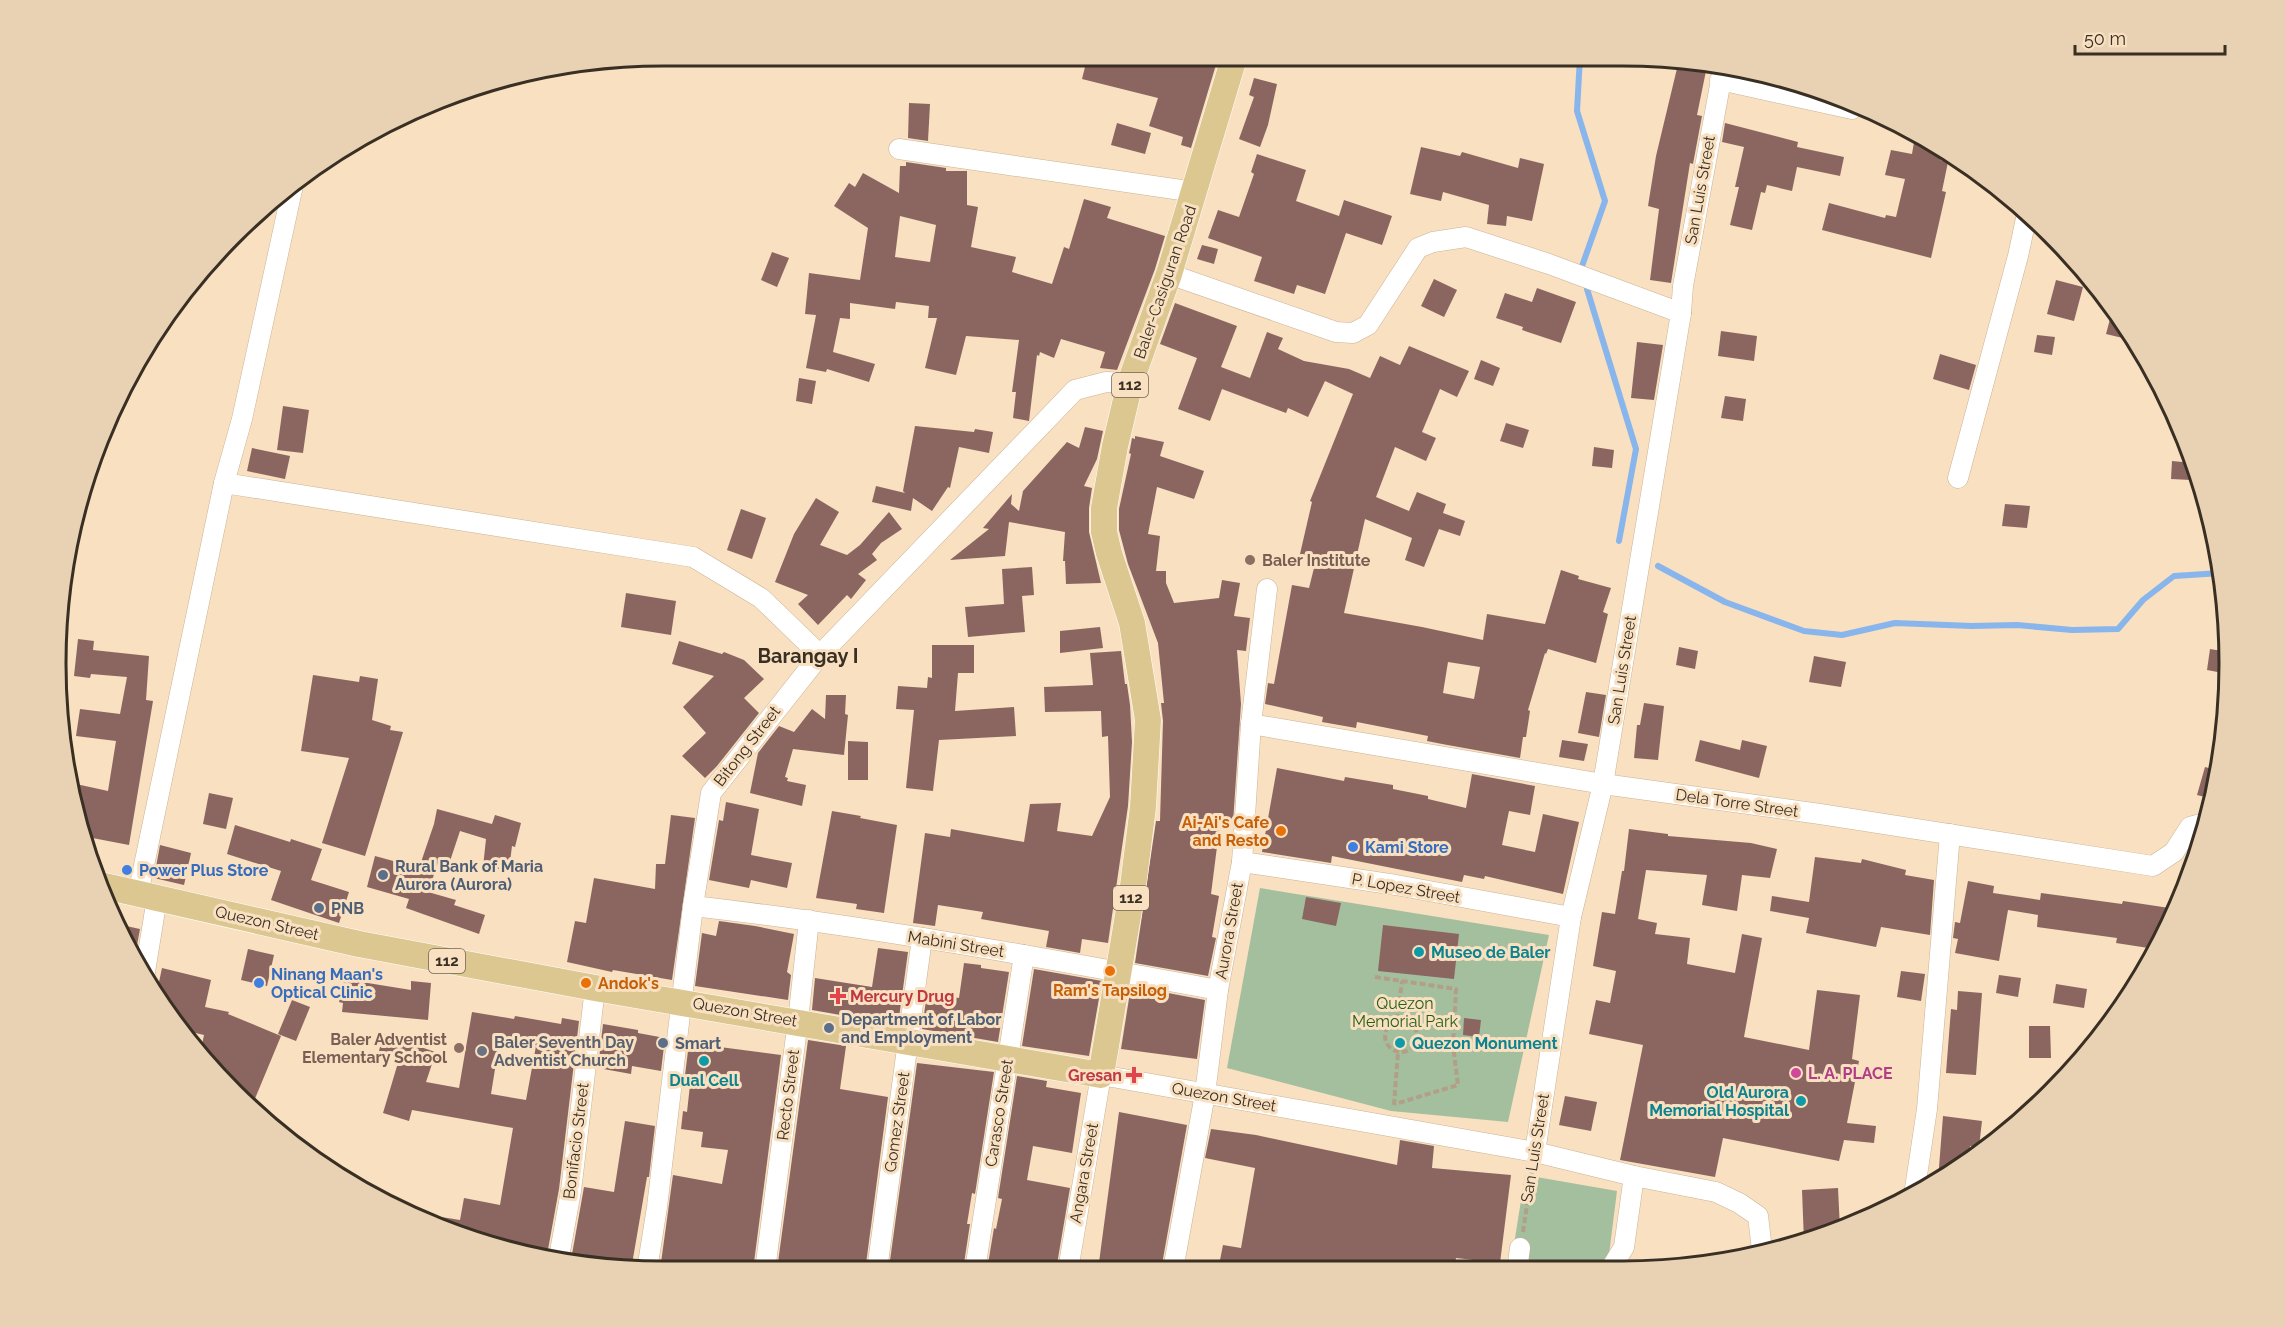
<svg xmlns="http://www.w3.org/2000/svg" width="2285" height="1327" font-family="Raleway,sans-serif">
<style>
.green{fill:#a4bf9e}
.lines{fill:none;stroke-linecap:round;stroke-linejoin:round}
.stream{stroke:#88b5eb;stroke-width:6}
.building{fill:#8b6660;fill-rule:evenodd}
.minor-casing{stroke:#cab395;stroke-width:21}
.major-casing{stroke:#fff;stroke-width:27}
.path{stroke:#b29f87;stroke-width:4;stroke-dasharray:6 3;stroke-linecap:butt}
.minor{stroke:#fff;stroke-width:20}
.major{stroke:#ddc791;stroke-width:26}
.education-dot{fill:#8d6e63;stroke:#f8e0c1;stroke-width:2}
.food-dot{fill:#e8710a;stroke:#f8e0c1;stroke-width:2}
.shop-dot{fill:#3f7fe0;stroke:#f8e0c1;stroke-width:2}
.service-dot{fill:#5c6f8a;stroke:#f8e0c1;stroke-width:2}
.culture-dot{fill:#0f9aa8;stroke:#f8e0c1;stroke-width:2}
.health-dot{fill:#e0444e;stroke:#f8e0c1;stroke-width:2}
.worship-dot{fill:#6b7280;stroke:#f8e0c1;stroke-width:2}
.hotel-dot{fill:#d1479c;stroke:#f8e0c1;stroke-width:2}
.labels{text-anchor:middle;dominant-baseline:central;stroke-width:6;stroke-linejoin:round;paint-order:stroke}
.shield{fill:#f8e0c1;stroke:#726452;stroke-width:1.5}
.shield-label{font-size:15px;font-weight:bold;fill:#392f23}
.street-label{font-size:16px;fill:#392f23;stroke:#f8e0c1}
.education-label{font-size:16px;font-weight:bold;fill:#785e54;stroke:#f8e0c1;text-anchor:start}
.food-label{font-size:16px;font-weight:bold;fill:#c56008;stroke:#f8e0c1;text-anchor:end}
.shop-label{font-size:16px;font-weight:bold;fill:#366cbe;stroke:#f8e0c1;text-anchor:start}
.service-label{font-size:16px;font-weight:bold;fill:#4e5e75;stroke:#f8e0c1;text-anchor:start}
.culture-label{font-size:16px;font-weight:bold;fill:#0d838f;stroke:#f8e0c1;text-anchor:start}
.health-label{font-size:16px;font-weight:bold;fill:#be3a42;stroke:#f8e0c1;text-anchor:start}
.park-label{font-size:16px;fill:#245f16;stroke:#f8e0c1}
.worship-label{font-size:16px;font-weight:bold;fill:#5b616d;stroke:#f8e0c1;text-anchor:start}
.hotel-label{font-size:16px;font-weight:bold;fill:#b23c85;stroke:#f8e0c1;text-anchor:start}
.quarter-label{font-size:20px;font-weight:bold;fill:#392f23;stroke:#f8e0c1}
.rim{fill:none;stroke:#392f23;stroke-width:3}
</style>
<rect width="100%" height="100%" fill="#f8e0c1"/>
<g class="green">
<path d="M1260,888L1549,935L1508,1122L1391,1111L1227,1068Z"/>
<path d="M1525,1175L1617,1191L1607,1270H1510Z"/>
</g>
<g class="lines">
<g class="stream">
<path d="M1580,57L1577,111L1605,201L1581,269"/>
<path d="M1587,289L1636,449L1619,541"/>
<path d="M1658,566L1725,602L1804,631L1842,635L1895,623L1972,626L2017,625L2072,630L2118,629L2143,600L2174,576L2221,573"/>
</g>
</g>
<g class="building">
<path d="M1218,58L1191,148L1181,145L1183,137L1149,126L1158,98L1082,79L1087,59Z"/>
<path d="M1679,60L1707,66L1697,115L1702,116L1693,164L1690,163L1671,283L1650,280L1659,209L1648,206L1656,156Z"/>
<path d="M1254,78L1277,84L1268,125L1260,147L1239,139L1254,97L1249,95Z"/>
<path d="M909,103L930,104L928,141L908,138Z"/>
<path d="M1117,123L1151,133L1145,154L1111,145Z"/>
<path d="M1725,123L1798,142L1797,147L1844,157L1840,176L1797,167L1792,191L1767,185L1765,193L1761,192L1752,230L1730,225L1739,187H1735L1744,147L1722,142Z"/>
<path d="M1915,136L1942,149L1940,160L1948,162L1942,191L1946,192L1931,258L1822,230L1829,203L1885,218L1886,215L1896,217L1905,179L1885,175L1891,150L1912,154Z"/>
<path d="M1421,147L1460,156L1462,152L1518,168L1520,158L1544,164L1532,221L1507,216L1506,226L1487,224L1489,205L1443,192L1441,201L1410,194Z"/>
<path d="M1257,154L1306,170L1296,201L1339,216L1344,200L1392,216L1382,245L1346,233L1325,294L1297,285L1294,294L1254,281L1262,257L1208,238L1218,210L1239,217L1254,174L1251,172Z"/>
<path d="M906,162L946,168V171H967V205L978,207L971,247L1016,257L1012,272L1052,284L1064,247L1069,249L1084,199L1111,207L1107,218L1165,236L1155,269L1117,370L1100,368L1105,352L1061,339L1054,358L1040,352L1039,356L1037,355L1029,421L1013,418L1016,392H1012L1019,340L966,336L956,375L925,368L937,318H928L929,306L896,302L895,309L850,303V319L840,318L833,352L875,364L869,382L827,369L826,372L806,368L816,315L805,314L809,273L860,280L868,228L834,206L849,183L855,187L863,173L899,193L900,166H906ZM900,216L936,225L930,262L895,257Z"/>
<path d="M1202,245L1218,249L1214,264L1197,259Z"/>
<path d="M772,252L789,258L777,287L761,280Z"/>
<path d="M1434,279L1457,290L1444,317L1421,306Z"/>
<path d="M2056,280L2083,287L2074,321L2047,314Z"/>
<path d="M1537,288L1576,302L1561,343L1522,330L1523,327L1496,318L1505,293L1532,302Z"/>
<path d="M1175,303L1237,326L1221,367L1250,378L1267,332L1283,338L1278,349L1304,361L1349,369L1370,378L1380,356L1400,365L1409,346L1469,371L1457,397L1440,389L1422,432L1436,438L1426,461L1395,447L1376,497L1409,511L1417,492L1446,504L1443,513L1465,521L1460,536L1439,529L1424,567L1405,560L1412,538L1365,519L1344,613L1422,627L1483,640L1487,614L1545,624L1561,570L1579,576L1578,579L1611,588L1603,612L1608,614L1596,663L1548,649L1546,654L1545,653L1528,710L1530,711L1526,737H1523L1520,758L1442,744L1427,741L1428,736L1357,722L1356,728L1322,722L1323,717L1265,704L1268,683L1274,684L1292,585L1309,588L1316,560L1300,554L1312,502L1310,501L1353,394L1325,381L1308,417L1288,408L1286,413L1222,389L1210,421L1178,409L1197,358L1160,344ZM1448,662L1480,667L1474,699L1443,693Z"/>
<path d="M2113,308L2127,325L2135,341L2106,334Z"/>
<path d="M1721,331L1757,336L1754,361L1718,356Z"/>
<path d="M2037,335L2055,337L2052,355L2034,352Z"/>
<path d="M1637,342L1663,345L1654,400L1631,398Z"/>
<path d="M1940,354L1976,365L1969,390L1933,379Z"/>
<path d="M1481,360L1500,368L1493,386L1474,379Z"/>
<path d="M799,378L816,381L812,404L796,401Z"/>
<path d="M1725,396L1746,399L1743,421L1721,418Z"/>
<path d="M283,406L309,410L303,453L277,450Z"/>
<path d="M1506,423L1529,430L1523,448L1500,441Z"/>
<path d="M915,426L974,432L975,429L993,432L989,453L959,447L950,488L948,487L932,511L913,498L911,511L872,502L876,486L905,493L903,491Z"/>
<path d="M1085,427L1103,431L1097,459L1084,486L1092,488L1089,508V532L1101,583L1066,584L1065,561H1063L1065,532L1009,522L1005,556L950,560L989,529L983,528L1012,494L1011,504L1019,511L1023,491L1067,442L1079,448Z"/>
<path d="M1135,436L1164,442L1160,456L1204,471L1194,499L1157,487L1148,534L1160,536L1156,571H1166V583L1174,603L1219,598L1222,580L1240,583L1234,616L1250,618L1246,651L1237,650L1241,704L1233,823H1220L1211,894L1219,896L1212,937L1216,938L1208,976L1135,963L1156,821H1160L1163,721L1161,703H1164L1158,643L1128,564L1119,530V509L1131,454L1129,453L1130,449L1132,438L1135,439Z"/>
<path d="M1594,447L1614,450L1612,468L1592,466Z"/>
<path d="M252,448L290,456L285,479L247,471Z"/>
<path d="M2172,461L2193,463L2191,480L2171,479Z"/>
<path d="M816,498L839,512L820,545L847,555L860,545L889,512L902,529L881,543L872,554L877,560L858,574L866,580L851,599L847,595L818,625L798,604L808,595L775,582L794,534Z"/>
<path d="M2005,504L2030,506L2027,528L2002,526Z"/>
<path d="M741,509L766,518L752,559L727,550Z"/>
<path d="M1032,567L1034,595L1022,596L1025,632L968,637L965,607L1004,604L1002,569Z"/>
<path d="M626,593L676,601L671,635L621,627Z"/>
<path d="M1100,627L1103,648L1060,653V631Z"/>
<path d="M78,639L94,641L93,650L149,656L146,700L153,701L129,845L82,836L67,782L108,791L116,741L76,736L80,709L120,714L127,677L91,674L90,678L74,676Z"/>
<path d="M679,641L722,654L724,652L744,660L764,679L744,698L759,713L717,766L705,778L682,756L706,733L683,707L714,676L672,664Z"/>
<path d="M932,645H974V673H958L955,711L1014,707L1016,736L939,740L933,791L906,788L914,710L896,709L898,686L927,688L928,677L932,678Z"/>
<path d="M1679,647L1698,651L1695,669L1676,665Z"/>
<path d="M2210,649L2228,652V674L2207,670Z"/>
<path d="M1121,651L1125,684H1127L1130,705L1132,742L1128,806L1108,943L1082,939L1080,953L1046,947L1049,931L981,919L983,912L938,905L935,926L913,923L925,833L950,837L951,829L1024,842L1030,804L1061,803L1057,831L1092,836L1110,797L1108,736L1102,737L1101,711L1045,712L1044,687L1093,685L1090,653Z"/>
<path d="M1814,656L1846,662L1841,687L1809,682Z"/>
<path d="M313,675L359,682L360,676L378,679L372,720L391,726L390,730L403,732L365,856L322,843L349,758L301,751Z"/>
<path d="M1586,692L1606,695L1599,737L1578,733Z"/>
<path d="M826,695H846L845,714L848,715L844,755L793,749L785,777L788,778L787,781L806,785L802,806L750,793L758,753L779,726L794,732L812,709L825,719Z"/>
<path d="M1644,703L1664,706L1658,760L1634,758L1637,725H1640Z"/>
<path d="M1562,740L1588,744L1584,761L1559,757Z"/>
<path d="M1700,740L1740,750L1742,740L1767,746L1759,778L1695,761Z"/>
<path d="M848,741L868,742V780H848Z"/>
<path d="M2205,767L2219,771L2213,799L2197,795Z"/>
<path d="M1277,768L1344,781L1345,777L1393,785V789L1428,796V799L1466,808L1472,774L1535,786L1530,815L1509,811L1502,845L1535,852L1543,814L1579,822L1563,894L1485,876L1484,879L1464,875L1462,882L1332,856L1331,863L1262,852Z"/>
<path d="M209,793L233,798L226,829L203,824Z"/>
<path d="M726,802L759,809L751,855L792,863L787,888L751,880L749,888L709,880L719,820L723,821Z"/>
<path d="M437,809L492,824L495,815L521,823L515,847L512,846L509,870L483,867L486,839L460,831L450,861L440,857L428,892L456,900L454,905L485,915L479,934L406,908L409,899L367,887L375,856L419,868L434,824Z"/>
<path d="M832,811L861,816L860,818L897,825L884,913L856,909L857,904L816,898Z"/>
<path d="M671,815L695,818L672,980L613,970L612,972L567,962L575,921L586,923L594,878L655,889L656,864H665Z"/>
<path d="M235,825L290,842L291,839L322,849L311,880L349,892L339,923L271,900L281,871L227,854Z"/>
<path d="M1629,829L1668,834V836L1751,843L1777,849L1770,878L1742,875L1737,911L1702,905L1707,875L1646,870L1638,919L1657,923L1655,934L1690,938L1687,964L1735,973L1742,934L1762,938L1744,1037L1809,1050L1817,990L1860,995L1852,1059L1859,1061L1847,1123L1876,1126L1874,1143L1844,1140L1839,1161L1723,1138L1715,1177L1620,1160L1643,1045L1589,1034L1596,1000L1610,1003L1616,971L1593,966L1602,912L1615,914L1622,871H1624Z"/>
<path d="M160,845L191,853L184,885L154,878Z"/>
<path d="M1815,857L1861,863L1862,859L1906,870L1905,875L1934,880L1930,935L1881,927L1876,947L1806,933L1809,918L1770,911L1772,896L1809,902Z"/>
<path d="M1968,881L1994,886L1993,893L2040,900L2041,893L2122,904L2123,901L2176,909L2155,949L2116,943L2117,938L2037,927L2038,915L2008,910L1999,961L1955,953L1958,939L1953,938L1955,922L1960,923Z"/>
<path d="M1306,897L1341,903L1336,926L1302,919Z"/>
<path d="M719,921L755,926L794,934L787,972L791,975L788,1000L695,986L702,933L716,936Z"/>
<path d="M117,924L140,929L134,962L120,930Z"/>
<path d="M1383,925L1459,934L1454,979L1378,971Z"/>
<path d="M878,948L908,952L898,1025L812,1010L815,978L872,987Z"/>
<path d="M248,949L274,955L267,986L241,980Z"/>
<path d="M964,963L981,965V968L1009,972L998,1042L922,1029L927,993L959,998Z"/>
<path d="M162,968L211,980L205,1007L229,1012L228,1014L281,1036L254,1101L237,1094L200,1054L204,1035L178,1029L156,996Z"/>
<path d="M1034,969L1102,981L1089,1056L1022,1046Z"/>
<path d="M1901,971L1925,974L1921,1001L1897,997Z"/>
<path d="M1999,975L2021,978L2018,997L1996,993Z"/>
<path d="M343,979L411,990V981L431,983L428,1020L342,1012L343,1003L339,1002Z"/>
<path d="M2056,984L2087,989L2084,1008L2053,1003Z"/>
<path d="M1131,986L1205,1000L1197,1059L1121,1049Z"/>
<path d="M1958,991L1982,993L1976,1075L1946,1073L1951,1009L1957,1010Z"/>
<path d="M292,1000L310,1007L296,1041L278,1034Z"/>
<path d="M472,1012L514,1019L515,1016L561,1024L562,1018L579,1021L559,1189L547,1255L468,1239L428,1219L429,1215L460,1220L464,1198L500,1205L513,1128L412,1110L409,1121L383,1113L400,1056L379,1051L383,1034L441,1054L437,1065L432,1064L426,1082L459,1088ZM500,1038L535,1043L536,1046L526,1100L491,1094Z"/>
<path d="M1464,1018L1481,1020L1479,1037L1463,1035Z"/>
<path d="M603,1024L638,1030V1033L665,1038L661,1071L632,1066L631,1074L598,1068Z"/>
<path d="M2029,1026H2050L2051,1058H2029Z"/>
<path d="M808,1040L846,1046L840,1089L888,1097L866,1264L857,1263L856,1270H777Z"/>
<path d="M689,1043L781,1055L753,1270H660L673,1175L722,1184L728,1150L701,1147L703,1132L681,1129L683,1111L687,1112L691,1076L685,1075Z"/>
<path d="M917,1063L994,1072L975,1194L972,1193L967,1224H970L963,1270L889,1268Z"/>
<path d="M1017,1076L1047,1081L1046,1087L1081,1093L1072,1153L1033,1146L1027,1180L1070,1188L1056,1270H987L994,1228L996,1229L1002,1199L998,1198Z"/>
<path d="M1565,1096L1597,1102L1591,1131L1559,1125Z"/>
<path d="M1119,1112L1187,1125L1161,1270H1098Z"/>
<path d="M1943,1116L1982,1121L1979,1147L1970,1146L1969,1157L1938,1180Z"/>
<path d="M625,1121L655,1126L649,1177H647L631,1270L571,1260L584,1187L614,1192Z"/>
<path d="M1211,1129L1256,1135L1397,1165L1400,1140L1434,1146L1432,1168L1511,1175L1500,1263L1456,1258L1454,1270H1218L1223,1245L1241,1248L1255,1168L1205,1158Z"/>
<path d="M1838,1188L1840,1229L1817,1239L1804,1242L1802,1190Z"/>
</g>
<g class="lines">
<defs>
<g id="minor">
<path d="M1720,80L1852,109L1853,105"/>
<path d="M899,149L1195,192"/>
<path d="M1169,274L1336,332L1353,333L1368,325L1418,248L1433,242L1466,237L1549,264L1681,313"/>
<path d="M1958,478L2018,256L2027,214"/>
<path d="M224,483L693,557L761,598L820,655"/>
<path d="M1251,724L1603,784L1820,814L2153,866L2174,852L2190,827L2205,823"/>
<path d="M1242,862L1396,885L1571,917"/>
<path d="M138,894L224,483L242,419L294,181"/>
<path d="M693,906C869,926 1044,958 1218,990"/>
<path d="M144,978L157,898"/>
<path d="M1535,1152L1571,917L1603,784L1681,313L1683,286L1723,69"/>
<path d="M1914,1195L1927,1109L1950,834"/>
<path d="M559,1257L571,1191L595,988"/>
<path d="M647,1270L657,1207L693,906L711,793L820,655L1075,390L1106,382L1130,383"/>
<path d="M765,1270L798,1021L809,920"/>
<path d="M877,1270L922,938"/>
<path d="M975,1270L1024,955"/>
<path d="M1068,1270L1101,1075L1535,1152L1634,1176L1716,1192L1739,1203L1758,1216L1762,1250"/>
<path d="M1173,1270L1205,1094L1218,990L1242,862L1251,724L1267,589"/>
<path d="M1517,1270L1520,1248"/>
<path d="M1610,1270L1624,1247L1634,1176"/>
</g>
<path id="major" d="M100,885L359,944L595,988L1101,1075L1133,886L1143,807L1148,720L1132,623L1109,553L1104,532V508L1115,446L1130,383L1169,274L1234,58"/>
</defs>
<use href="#minor" class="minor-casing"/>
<use href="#major" class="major-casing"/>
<g class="path">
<path d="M1375,977L1456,989L1453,1045L1458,1085L1395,1104"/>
<path d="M1397,1020L1402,981"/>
<circle cx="1401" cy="1036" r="16"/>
<path d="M1394,1105L1398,1052"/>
<path d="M1523,1232L1532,1171"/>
</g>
<use href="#minor" class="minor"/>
<use href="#major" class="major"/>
</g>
<g class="education-dot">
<circle cx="1250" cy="560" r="6"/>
<circle cx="459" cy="1048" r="6"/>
</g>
<g class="food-dot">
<circle cx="1281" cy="831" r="6"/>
<circle cx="1110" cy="971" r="6"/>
<circle cx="586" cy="983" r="6"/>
</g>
<g class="shop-dot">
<circle cx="1353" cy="847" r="6"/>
<circle cx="127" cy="870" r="6"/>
<circle cx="259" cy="983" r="6"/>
</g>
<g class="service-dot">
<circle cx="383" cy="875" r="6"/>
<circle cx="319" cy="908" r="6"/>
<circle cx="829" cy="1028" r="6"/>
<circle cx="663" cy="1043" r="6"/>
</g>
<g class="culture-dot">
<circle cx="1419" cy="952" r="6"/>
<circle cx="1400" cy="1043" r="6"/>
<circle cx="704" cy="1061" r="6"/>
<circle cx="1801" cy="1101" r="6"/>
</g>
<g class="health-dot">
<path d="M835 987h6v6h6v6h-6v6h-6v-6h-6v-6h6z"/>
<path d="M1131 1066h6v6h6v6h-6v6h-6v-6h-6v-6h6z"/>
</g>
<circle class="worship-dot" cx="482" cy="1051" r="6"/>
<circle class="hotel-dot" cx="1796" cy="1073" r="6"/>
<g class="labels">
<g class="shield">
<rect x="1112" y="373" width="36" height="24" rx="4.5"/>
<rect x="1113" y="886" width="36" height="24" rx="4.5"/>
<rect x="429" y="949" width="36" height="24" rx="4.5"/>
</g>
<g class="shield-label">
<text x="1130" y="385">112</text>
<text x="1131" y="898">112</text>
<text x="447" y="961">112</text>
</g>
<g class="street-label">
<text transform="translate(1700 190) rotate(-80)">San Luis Street</text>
<text transform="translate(1165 282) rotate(-71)">Baler-Casiguran Road</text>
<text transform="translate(1622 670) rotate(-81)">San Luis Street</text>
<text transform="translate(747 746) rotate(-52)">Bitong Street</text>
<text transform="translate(1737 803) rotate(8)">Dela Torre Street</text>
<text transform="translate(1406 888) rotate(10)">P. Lopez Street</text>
<text transform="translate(267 923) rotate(13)">Quezon Street</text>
<text transform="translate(1229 931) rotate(-80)">Aurora Street</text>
<text transform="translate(956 944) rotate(9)">Mabini Street</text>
<text transform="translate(745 1012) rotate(10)">Quezon Street</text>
<text transform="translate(788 1095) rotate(-83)">Recto Street</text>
<text transform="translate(1224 1097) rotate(10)">Quezon Street</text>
<text transform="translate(999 1113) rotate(-81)">Carasco Street</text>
<text transform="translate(897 1122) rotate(-82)">Gomez Street</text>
<text transform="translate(576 1141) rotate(-83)">Bonifacio Street</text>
<text transform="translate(1535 1148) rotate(-81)">San Luis Street</text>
<text transform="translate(1084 1173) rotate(-80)">Angara Street</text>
</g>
<g class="education-label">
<text x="1262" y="560">Baler Institute</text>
<text x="447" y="1039" text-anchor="end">Baler Adventist<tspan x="447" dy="18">Elementary School</tspan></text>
</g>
<g class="food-label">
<text x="1269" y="822">Ai-Ai's Cafe<tspan x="1269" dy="18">and Resto</tspan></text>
<text x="598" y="983" text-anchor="start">Andok's</text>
<text x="1110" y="990" text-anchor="middle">Ram's Tapsilog</text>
</g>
<g class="shop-label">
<text x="1365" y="847">Kami Store</text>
<text x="139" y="870">Power Plus Store</text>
<text x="271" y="974">Ninang Maan's<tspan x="271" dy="18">Optical Clinic</tspan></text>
</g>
<g class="service-label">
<text x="395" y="866">Rural Bank of Maria<tspan x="395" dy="18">Aurora (Aurora)</tspan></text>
<text x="331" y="908">PNB</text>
<text x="841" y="1019">Department of Labor<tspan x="841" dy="18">and Employment</tspan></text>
<text x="675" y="1043">Smart</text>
</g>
<g class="culture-label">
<text x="1431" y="952">Museo de Baler</text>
<text x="1412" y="1043">Quezon Monument</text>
<text x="704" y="1080" text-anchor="middle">Dual Cell</text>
<text x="1789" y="1092" text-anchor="end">Old Aurora<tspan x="1789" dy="18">Memorial Hospital</tspan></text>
</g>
<g class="health-label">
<text x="850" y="996">Mercury Drug</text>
<text x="1122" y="1075" text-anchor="end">Gresan</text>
</g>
<g class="park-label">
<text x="1405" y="1003">Quezon<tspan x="1405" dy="18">Memorial Park</tspan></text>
</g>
<g class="worship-label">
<text x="494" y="1042">Baler Seventh Day<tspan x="494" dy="18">Adventist Church</tspan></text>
</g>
<g class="hotel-label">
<text x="1808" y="1073">L. A. PLACE</text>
</g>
<g class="quarter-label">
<text x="808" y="656">Barangay I</text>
</g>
</g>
<path d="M0 0H2285V1327H0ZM663 66H1622A597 597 0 0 1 2219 663V664A597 597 0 0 1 1622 1261H663A597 597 0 0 1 66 664V663A597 597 0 0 1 663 66Z" fill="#e9d2b4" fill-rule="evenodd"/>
<path class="rim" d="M663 66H1622A597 597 0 0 1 2219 663V664A597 597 0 0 1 1622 1261H663A597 597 0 0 1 66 664V663A597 597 0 0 1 663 66Z"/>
<path d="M2075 45v9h150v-9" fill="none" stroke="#392f23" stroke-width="3"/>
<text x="2084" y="45" font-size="18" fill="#392f23" stroke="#f8e0c1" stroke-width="4.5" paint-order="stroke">50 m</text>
</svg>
